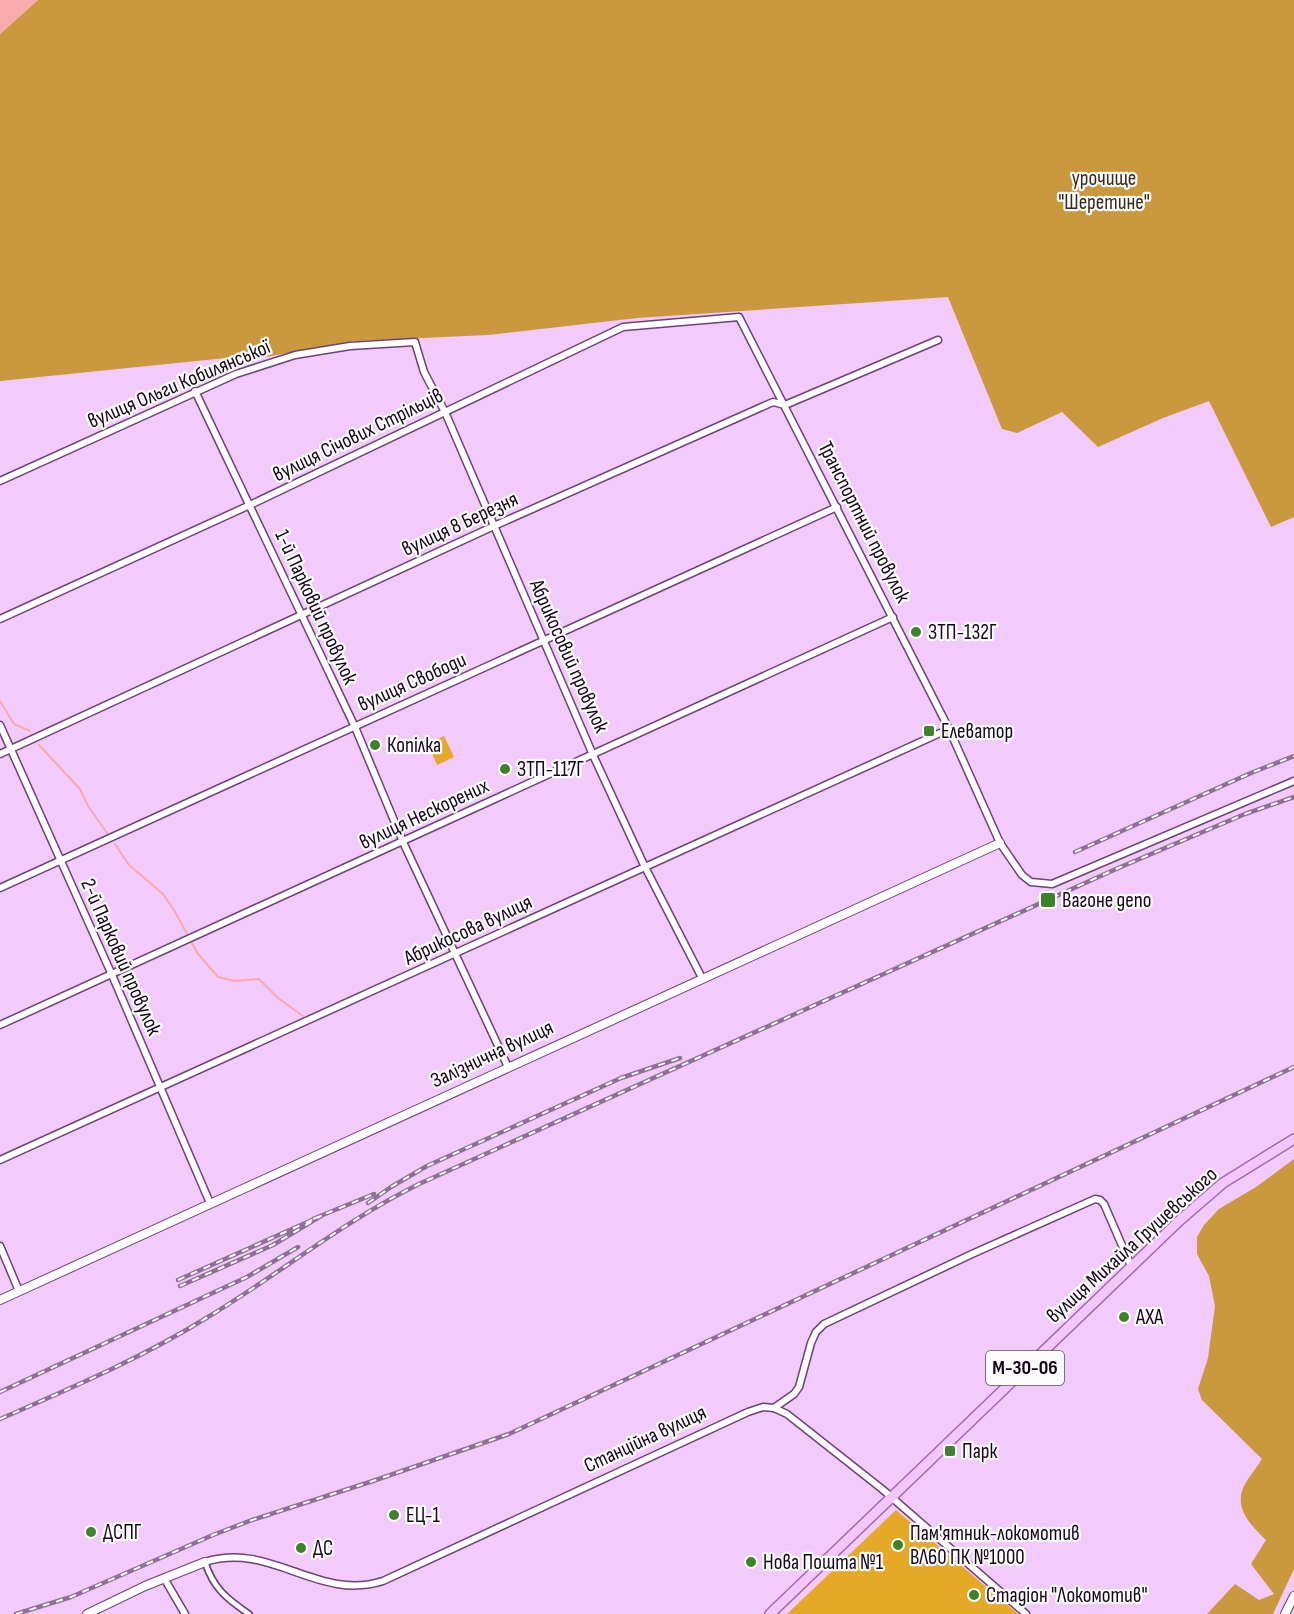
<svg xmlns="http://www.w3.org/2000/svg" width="1294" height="1614" font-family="'Sofia Sans Condensed',sans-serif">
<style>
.green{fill:#e6a827}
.forest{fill:#ca983d}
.water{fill:#f9abab}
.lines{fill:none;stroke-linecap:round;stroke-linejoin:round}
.stream{stroke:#f9abab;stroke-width:2}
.pedestrian-casing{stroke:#6d4277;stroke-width:8}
.minor-casing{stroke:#6d4277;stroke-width:9}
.tertiary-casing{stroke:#6d4277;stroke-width:10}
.primary-casing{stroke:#a16aae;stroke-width:12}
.pedestrian{stroke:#fff;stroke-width:4.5}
.minor{stroke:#fff;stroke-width:6}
.tertiary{stroke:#fff;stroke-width:8}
.primary{stroke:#f4c6ff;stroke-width:9}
.rail-casing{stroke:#8d7094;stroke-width:4.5}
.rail{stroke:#fbfbfb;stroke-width:2;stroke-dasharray:7;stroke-linecap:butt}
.poi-dot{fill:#3c8429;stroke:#fbfbfb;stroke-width:2}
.labels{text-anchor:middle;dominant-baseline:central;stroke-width:4.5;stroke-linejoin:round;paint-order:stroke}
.shield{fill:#fbfbfb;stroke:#5a4f5d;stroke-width:1.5}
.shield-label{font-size:20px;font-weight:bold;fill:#150519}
.park-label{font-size:21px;fill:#362b17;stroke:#fbfbfb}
.street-label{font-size:21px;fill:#150519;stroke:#fbfbfb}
.poi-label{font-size:21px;fill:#150519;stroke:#fbfbfb;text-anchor:start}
</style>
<rect width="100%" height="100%" fill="#f2cafb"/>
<g class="green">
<path d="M444,736L454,757L437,765L428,744Z"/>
<path d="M896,1510L1018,1614H787Z"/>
</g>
<g class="forest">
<path d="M38,0H1294V517L1271,527L1209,401L1163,418L1098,447L1062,412L1017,433L1002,429L948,297L637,318L488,335L355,341L232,363L226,358L0,381V34Z"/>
<path d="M1294,1159V1569L1273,1614H1207L1235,1584L1259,1600L1274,1594L1251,1564L1266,1540C1253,1527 1236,1512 1242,1491C1245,1481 1256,1469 1262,1459L1202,1400L1198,1389L1208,1358L1215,1306L1209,1276L1197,1254V1237L1204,1225L1219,1209L1256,1187Z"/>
</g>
<path class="water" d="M0,0H38L0,34Z"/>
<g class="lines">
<g class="stream">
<path d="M0,701L14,724L30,731"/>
<path d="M39,745L80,789L88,806L107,833"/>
<path d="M115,844L129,865L163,894L174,910L198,954L218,977L235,981L259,979L278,998L303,1016"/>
</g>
<defs>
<path id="pedestrian" d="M205,1562C213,1588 227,1599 249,1614"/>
<g id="minor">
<path d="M195,391L355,727L403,842L508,1067"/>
<path d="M0,481L236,374L295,355L350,346L415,342L424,372L445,412L593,755L644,865L702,978"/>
<path d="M0,619L250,505L623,327L739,317L949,729L1000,843L1022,875L1031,882L1052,884L1294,781"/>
<path d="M0,725L112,975L210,1203"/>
<path d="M0,754L494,526L773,402L785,405L938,340"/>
<path d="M0,888L837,507"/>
<path d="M0,1025L893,617"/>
<path d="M0,1160C317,1017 632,870 949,729"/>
<path d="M0,1246L19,1291"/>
<path d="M774,1408L787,1414L882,1489L1026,1614"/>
<path d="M205,1562C271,1541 318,1602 383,1581L748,1412L763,1407L774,1408L794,1394L799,1387L811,1343L816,1332L824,1324L972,1254L1095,1199L1100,1200L1104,1204L1131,1266"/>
<path d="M164,1578L185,1614"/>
</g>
<g id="tertiary">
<path d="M0,1300L1000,843"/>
<path d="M87,1614L145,1586L205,1562"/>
<path d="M1285,1614L1294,1596"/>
</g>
<path id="primary" d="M770,1614L1179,1221L1223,1183L1294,1139"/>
</defs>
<use href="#pedestrian" class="pedestrian-casing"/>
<use href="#minor" class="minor-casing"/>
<use href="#tertiary" class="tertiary-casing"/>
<use href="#primary" class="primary-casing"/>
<use href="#pedestrian" class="pedestrian"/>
<use href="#minor" class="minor"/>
<use href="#tertiary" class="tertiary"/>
<use href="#primary" class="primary"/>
<defs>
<g id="rail">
<path d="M1075,852L1251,773L1294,756"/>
<path d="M368,1203L391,1187L427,1166L621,1078L680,1058"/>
<path d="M313,1219L374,1194"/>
<path d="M178,1280L321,1216L273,1245L180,1286"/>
<path d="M0,1392L247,1277L298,1247"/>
<path d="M0,1419C71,1388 142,1358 208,1317C279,1274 344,1221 419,1184L1116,869L1245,814L1294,797"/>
<path d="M16,1614L71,1597L213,1535L252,1520L373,1481L509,1434L1294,1067"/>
</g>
</defs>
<use href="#rail" class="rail-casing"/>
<use href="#rail" class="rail"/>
</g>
<g class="poi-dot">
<circle cx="916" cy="632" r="6"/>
<rect x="923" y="725" width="12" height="12" rx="3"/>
<circle cx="375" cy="745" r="6"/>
<circle cx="505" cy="769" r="6"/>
<rect x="1040" y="892" width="16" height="16" rx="3"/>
<circle cx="1124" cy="1317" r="6"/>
<rect x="944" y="1445" width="12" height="12" rx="3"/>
<circle cx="394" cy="1515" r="6"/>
<circle cx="91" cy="1532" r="6"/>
<circle cx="898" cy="1545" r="6"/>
<circle cx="301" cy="1548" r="6"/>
<circle cx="751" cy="1562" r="6"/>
<circle cx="974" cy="1595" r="6"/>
</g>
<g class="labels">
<rect class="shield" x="986" y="1351" width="78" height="34" rx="4.5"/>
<g class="shield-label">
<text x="1025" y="1368">М-30-06</text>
</g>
<g class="park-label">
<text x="1104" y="178">урочище<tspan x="1104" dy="24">"Шеретине"</tspan></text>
</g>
<g class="street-label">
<text transform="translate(179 384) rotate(-23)">вулиця Ольги Кобилянської</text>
<text transform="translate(358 435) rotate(-26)">вулиця Січових Стрільців</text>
<text transform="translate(864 522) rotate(63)">Транспортний провулок</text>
<text transform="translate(460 524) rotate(-25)">вулиця 8 Березня</text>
<text transform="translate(316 607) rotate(65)">1-й Парковий провулок</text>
<text transform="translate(569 656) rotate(66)">Абрикосовий провулок</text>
<text transform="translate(412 682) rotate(-24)">вулиця Свободи</text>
<text transform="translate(424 814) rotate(-25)">вулиця Нескорених</text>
<text transform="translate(468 930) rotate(-25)">Абрикосова вулиця</text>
<text transform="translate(121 957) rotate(66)">2-й Парковий провулок</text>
<text transform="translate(492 1054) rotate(-25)">Залізнична вулиця</text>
<text transform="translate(1132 1245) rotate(-42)">вулиця Михайла Грушевського</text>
<text transform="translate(645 1439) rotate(-25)">Станційна вулиця</text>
</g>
<g class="poi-label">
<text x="928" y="632">ЗТП-132Г</text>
<text x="941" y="731">Елеватор</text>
<text x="387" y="745">Копілка</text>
<text x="517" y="769">ЗТП-117Г</text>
<text x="1062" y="900">Вагоне депо</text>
<text x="1136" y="1317">AXA</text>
<text x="962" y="1451">Парк</text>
<text x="406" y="1515">ЕЦ-1</text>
<text x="103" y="1532">ДСПГ</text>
<text x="910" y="1533">Пам'ятник-локомотив<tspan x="910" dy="24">ВЛ60 ПК №1000</tspan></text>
<text x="313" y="1548">ДС</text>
<text x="763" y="1562">Нова Пошта №1</text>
<text x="986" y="1595">Стадіон "Локомотив"</text>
</g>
</g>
</svg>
